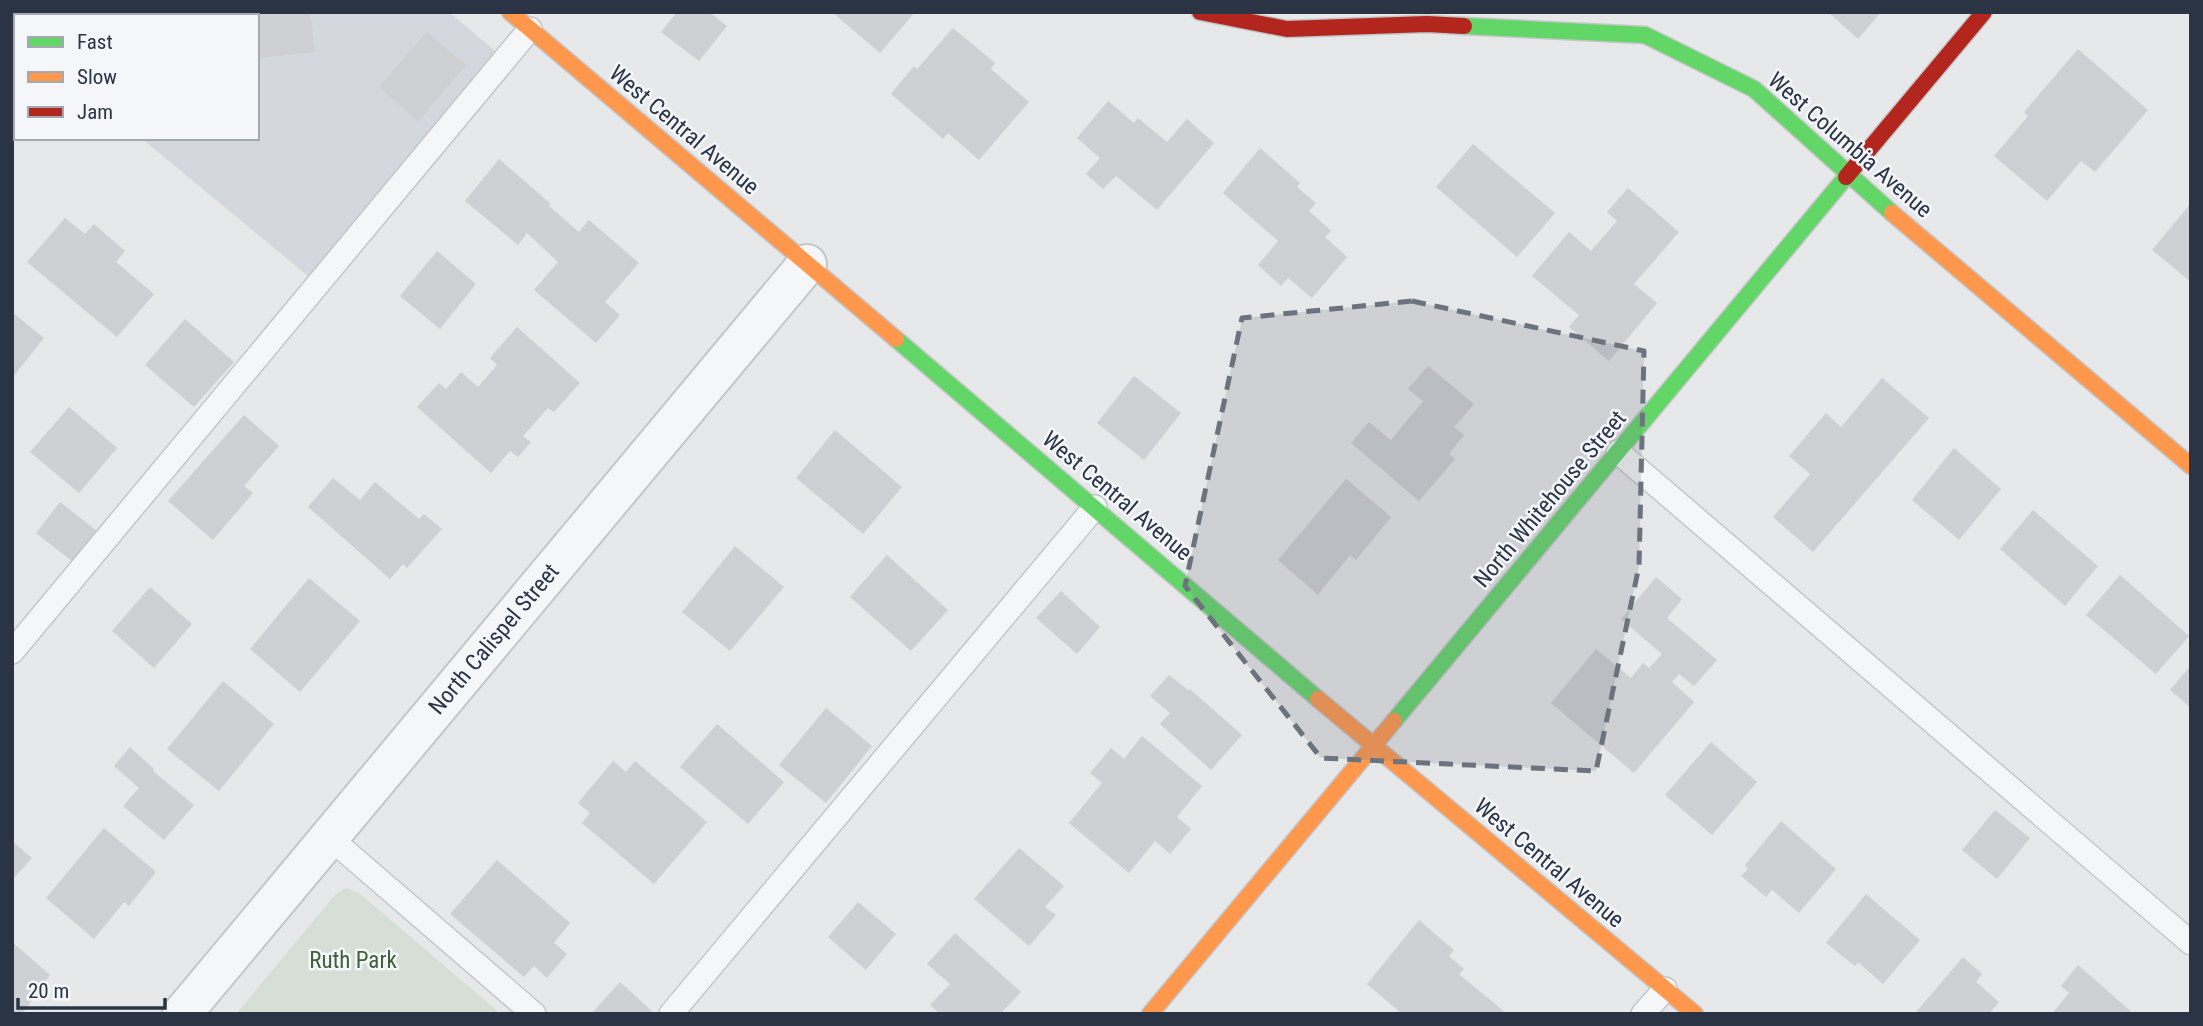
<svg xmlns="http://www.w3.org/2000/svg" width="2203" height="1026" font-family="'Roboto Condensed',sans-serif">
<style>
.built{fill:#d4d7dd}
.green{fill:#d6ded6}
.building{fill:#ced0d3}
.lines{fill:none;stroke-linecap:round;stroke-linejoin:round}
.lane-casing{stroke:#c4c6c8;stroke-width:26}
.street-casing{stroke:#c4c6c8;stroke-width:42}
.fast-casing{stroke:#c4c6c8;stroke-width:19}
.slow-casing{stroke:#c4c6c8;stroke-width:19}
.jam-casing{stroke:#c4c6c8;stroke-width:19}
.lane{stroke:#f5f6f7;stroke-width:23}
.street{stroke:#f5f6f7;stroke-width:38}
.fast{stroke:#63d668;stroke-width:16}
.slow{stroke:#ff974d;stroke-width:16}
.jam{stroke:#b3261e;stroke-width:16}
.marked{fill:#6c737f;fill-opacity:0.2;stroke:#6c737f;stroke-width:5;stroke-dasharray:14 9;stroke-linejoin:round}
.labels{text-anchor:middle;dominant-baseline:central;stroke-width:5;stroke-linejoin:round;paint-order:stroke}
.street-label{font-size:23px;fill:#2b3445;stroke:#f4f6f9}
.park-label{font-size:23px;fill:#3f6138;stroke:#f4f6f9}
</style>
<rect width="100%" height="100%" fill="#e6e8ea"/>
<path class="built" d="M113,12H449L501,56L314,281L141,138H257V16H110Z"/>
<path class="green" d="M346,888L359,893L501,1014H236L335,895Z"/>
<g class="building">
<path d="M234,12H310L315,52L257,58V16H234Z"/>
<path d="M677,12H709L727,26L699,61L661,32Z"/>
<path d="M832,12H915L880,53Z"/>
<path d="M1828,12H1881L1858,39Z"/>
<path d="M953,28L995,63L991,69L1029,102L979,160L948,133L943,139L891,94L914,66L917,69Z"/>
<path d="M427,32L466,65L418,121L379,87Z"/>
<path d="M2078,49L2148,110L2095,172L2081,161L2047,201L1994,156L2028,116L2024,112Z"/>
<path d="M1108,101L1134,123L1138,118L1167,142L1187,119L1214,143L1157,210L1116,176L1103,189L1086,174L1100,158L1077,138Z"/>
<path d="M1473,144L1555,213L1517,257L1436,187Z"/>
<path d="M1260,148L1300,183L1297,187L1316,203L1309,211L1331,231L1325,237L1347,257L1312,298L1288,278L1281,286L1258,265L1278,241L1223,193Z"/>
<path d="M499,159L551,204L549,206L579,232L589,220L639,263L605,302L620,315L596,343L534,290L558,262L527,233L518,245L465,201Z"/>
<path d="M1628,188L1679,232L1634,284L1657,303L1609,361L1569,327L1579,315L1532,276L1569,232L1591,251L1617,221L1607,212Z"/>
<path d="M2191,203V282L2152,250Z"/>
<path d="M65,218L85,234L94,224L125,251L116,262L154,294L117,337L27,262Z"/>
<path d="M437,251L476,284L440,329L400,296Z"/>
<path d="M12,312L44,338L12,378Z"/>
<path d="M185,319L234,362L194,407L145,365Z"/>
<path d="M517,327L580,383L554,412L548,408L523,436L531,442L518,457L510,451L491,473L417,407L439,383L446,389L461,372L478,387L497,365L490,358Z"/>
<path d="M1428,366L1474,404L1454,427L1464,435L1449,454L1455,459L1419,501L1351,443L1369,422L1391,440L1423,401L1408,389Z"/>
<path d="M1134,376L1181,413L1144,460L1097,423Z"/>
<path d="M1882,378L1929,418L1813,552L1773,517L1810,474L1789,456L1826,413L1841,427Z"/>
<path d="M69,407L117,448L79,493L30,452Z"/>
<path d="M244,415L279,446L244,486L253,493L213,540L168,501Z"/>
<path d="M835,430L902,487L863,534L796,478Z"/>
<path d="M1954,448L2001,489L1959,540L1912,500Z"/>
<path d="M333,478L360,500L375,482L419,519L424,514L442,529L407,568L403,564L390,579L308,507Z"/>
<path d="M1346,479L1391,517L1356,560L1350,555L1318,595L1278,560Z"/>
<path d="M60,502L97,531L73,562L36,533Z"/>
<path d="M2033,510L2098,566L2065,606L2000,549Z"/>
<path d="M735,546L784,587L730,651L682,612Z"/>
<path d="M887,555L948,610L911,651L850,597Z"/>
<path d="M2120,575L2189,636L2156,674L2086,615Z"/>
<path d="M1656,577L1682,599L1667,618L1717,660L1694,686L1679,674L1672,682L1694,702L1634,773L1551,703L1596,649L1631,678L1643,663L1649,668L1662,654L1621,619Z"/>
<path d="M309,578L360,621L300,692L250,649Z"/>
<path d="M150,587L192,624L154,668L112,631Z"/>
<path d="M1061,591L1100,627L1077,654L1036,618Z"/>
<path d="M2191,665V708L2170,690Z"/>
<path d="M1169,675L1188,690L1190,689L1242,735L1211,770L1160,724L1170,713L1150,696Z"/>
<path d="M223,681L274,724L219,791L167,749Z"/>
<path d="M826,708L872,746L826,803L779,765Z"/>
<path d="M717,724L784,782L748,824L680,767Z"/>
<path d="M1142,736L1202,786L1177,817L1191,829L1170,854L1155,841L1129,873L1069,823L1102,783L1090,773L1111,748L1124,759Z"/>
<path d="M1711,742L1757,782L1712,835L1665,795Z"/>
<path d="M130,747L154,769L153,771L194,805L164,840L123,806L139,788L114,766Z"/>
<path d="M613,761L626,772L635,761L707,822L654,884L582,823L590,813L578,803Z"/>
<path d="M1995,810L2030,838L1997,879L1962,850Z"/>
<path d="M1781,821L1836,869L1799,913L1772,890L1766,897L1741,876L1748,869L1745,865Z"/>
<path d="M104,828L156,872L129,906L124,902L94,939L46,898Z"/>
<path d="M12,841L32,858L12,880Z"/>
<path d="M1019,848L1064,886L1045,907L1056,915L1029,946L974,899Z"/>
<path d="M497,860L570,923L554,943L567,954L547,978L534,966L524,977L450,914Z"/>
<path d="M1866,894L1920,940L1883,984L1858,962L1855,966L1826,943Z"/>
<path d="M858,902L896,934L866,970L828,937Z"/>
<path d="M1419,920L1454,950L1449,956L1464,969L1459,974L1507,1014H1402L1367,984Z"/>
<path d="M955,933L1021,992L1000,1014H940L930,1005L950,984L927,964Z"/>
<path d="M12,942L50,975L22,1014H12Z"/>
<path d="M1963,957L1982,974L1976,982L1999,1002L1989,1014H1920L1917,1011Z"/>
<path d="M2078,965L2134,1014H2052L2069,993L2061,986Z"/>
<path d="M620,982L655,1014H591Z"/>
</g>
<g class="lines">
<defs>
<g id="lane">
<path d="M1618,452L2191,943"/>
<path d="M12,652L530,29"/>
<path d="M329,837L534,1014"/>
<path d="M671,1014L1095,507"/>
<path d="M1643,1014L1665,989"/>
</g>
<g id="street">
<path d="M51,16L54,12"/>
<path d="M12,63L16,58"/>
<path d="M182,1014L807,264"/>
</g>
<g id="fast">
<path d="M1464,26L1645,35L1754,89L1892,213"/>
<path d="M896,339L1318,699"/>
<path d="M1394,721L1846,177"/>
</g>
<g id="slow">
<path d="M510,12L896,339"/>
<path d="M1892,213L2191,466"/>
<path d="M1318,699L1695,1014"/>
<path d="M1150,1014L1394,721"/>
</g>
<g id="jam">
<path d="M1200,12L1287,29L1427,24L1464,26"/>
<path d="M1846,177L1984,12"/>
</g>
</defs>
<use href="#lane" class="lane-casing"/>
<use href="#street" class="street-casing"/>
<use href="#fast" class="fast-casing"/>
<use href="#slow" class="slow-casing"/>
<use href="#jam" class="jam-casing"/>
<use href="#lane" class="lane"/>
<use href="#street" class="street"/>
<use href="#fast" class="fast"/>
<use href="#slow" class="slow"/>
<use href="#jam" class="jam"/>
</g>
<path class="marked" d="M1412,301L1644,351L1639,566L1596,771L1321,758L1185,586L1242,318Z"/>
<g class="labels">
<g class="street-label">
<text transform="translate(684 130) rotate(40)">West Central Avenue</text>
<text transform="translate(1850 145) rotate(41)">West Columbia Avenue</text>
<text transform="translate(1117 496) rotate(40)">West Central Avenue</text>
<text transform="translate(1550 499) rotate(-50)">North Whitehouse Street</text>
<text transform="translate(494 639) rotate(-50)">North Calispel Street</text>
<text transform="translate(1549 863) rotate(40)">West Central Avenue</text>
</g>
<g class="park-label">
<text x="353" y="960">Ruth Park</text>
</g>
</g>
<rect width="2203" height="1026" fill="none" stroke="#2b3445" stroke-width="28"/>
<rect x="14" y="14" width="245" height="126" fill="#f4f6f9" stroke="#a4a8b1" stroke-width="2"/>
<rect x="28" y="37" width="35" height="10" fill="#63d668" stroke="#a4a8b1" stroke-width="2"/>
<text x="77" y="49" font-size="21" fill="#2b3445">Fast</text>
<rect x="28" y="72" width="35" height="10" fill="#ff974d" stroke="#a4a8b1" stroke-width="2"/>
<text x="77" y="84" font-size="21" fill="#2b3445">Slow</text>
<rect x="28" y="107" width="35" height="10" fill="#b3261e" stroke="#a4a8b1" stroke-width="2"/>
<text x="77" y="119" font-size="21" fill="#2b3445">Jam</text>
<path d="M18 998v10h147v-10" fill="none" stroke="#2b3445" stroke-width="3.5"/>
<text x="28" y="998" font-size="21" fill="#2b3445" stroke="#f4f6f9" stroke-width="5" paint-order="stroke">20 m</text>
</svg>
